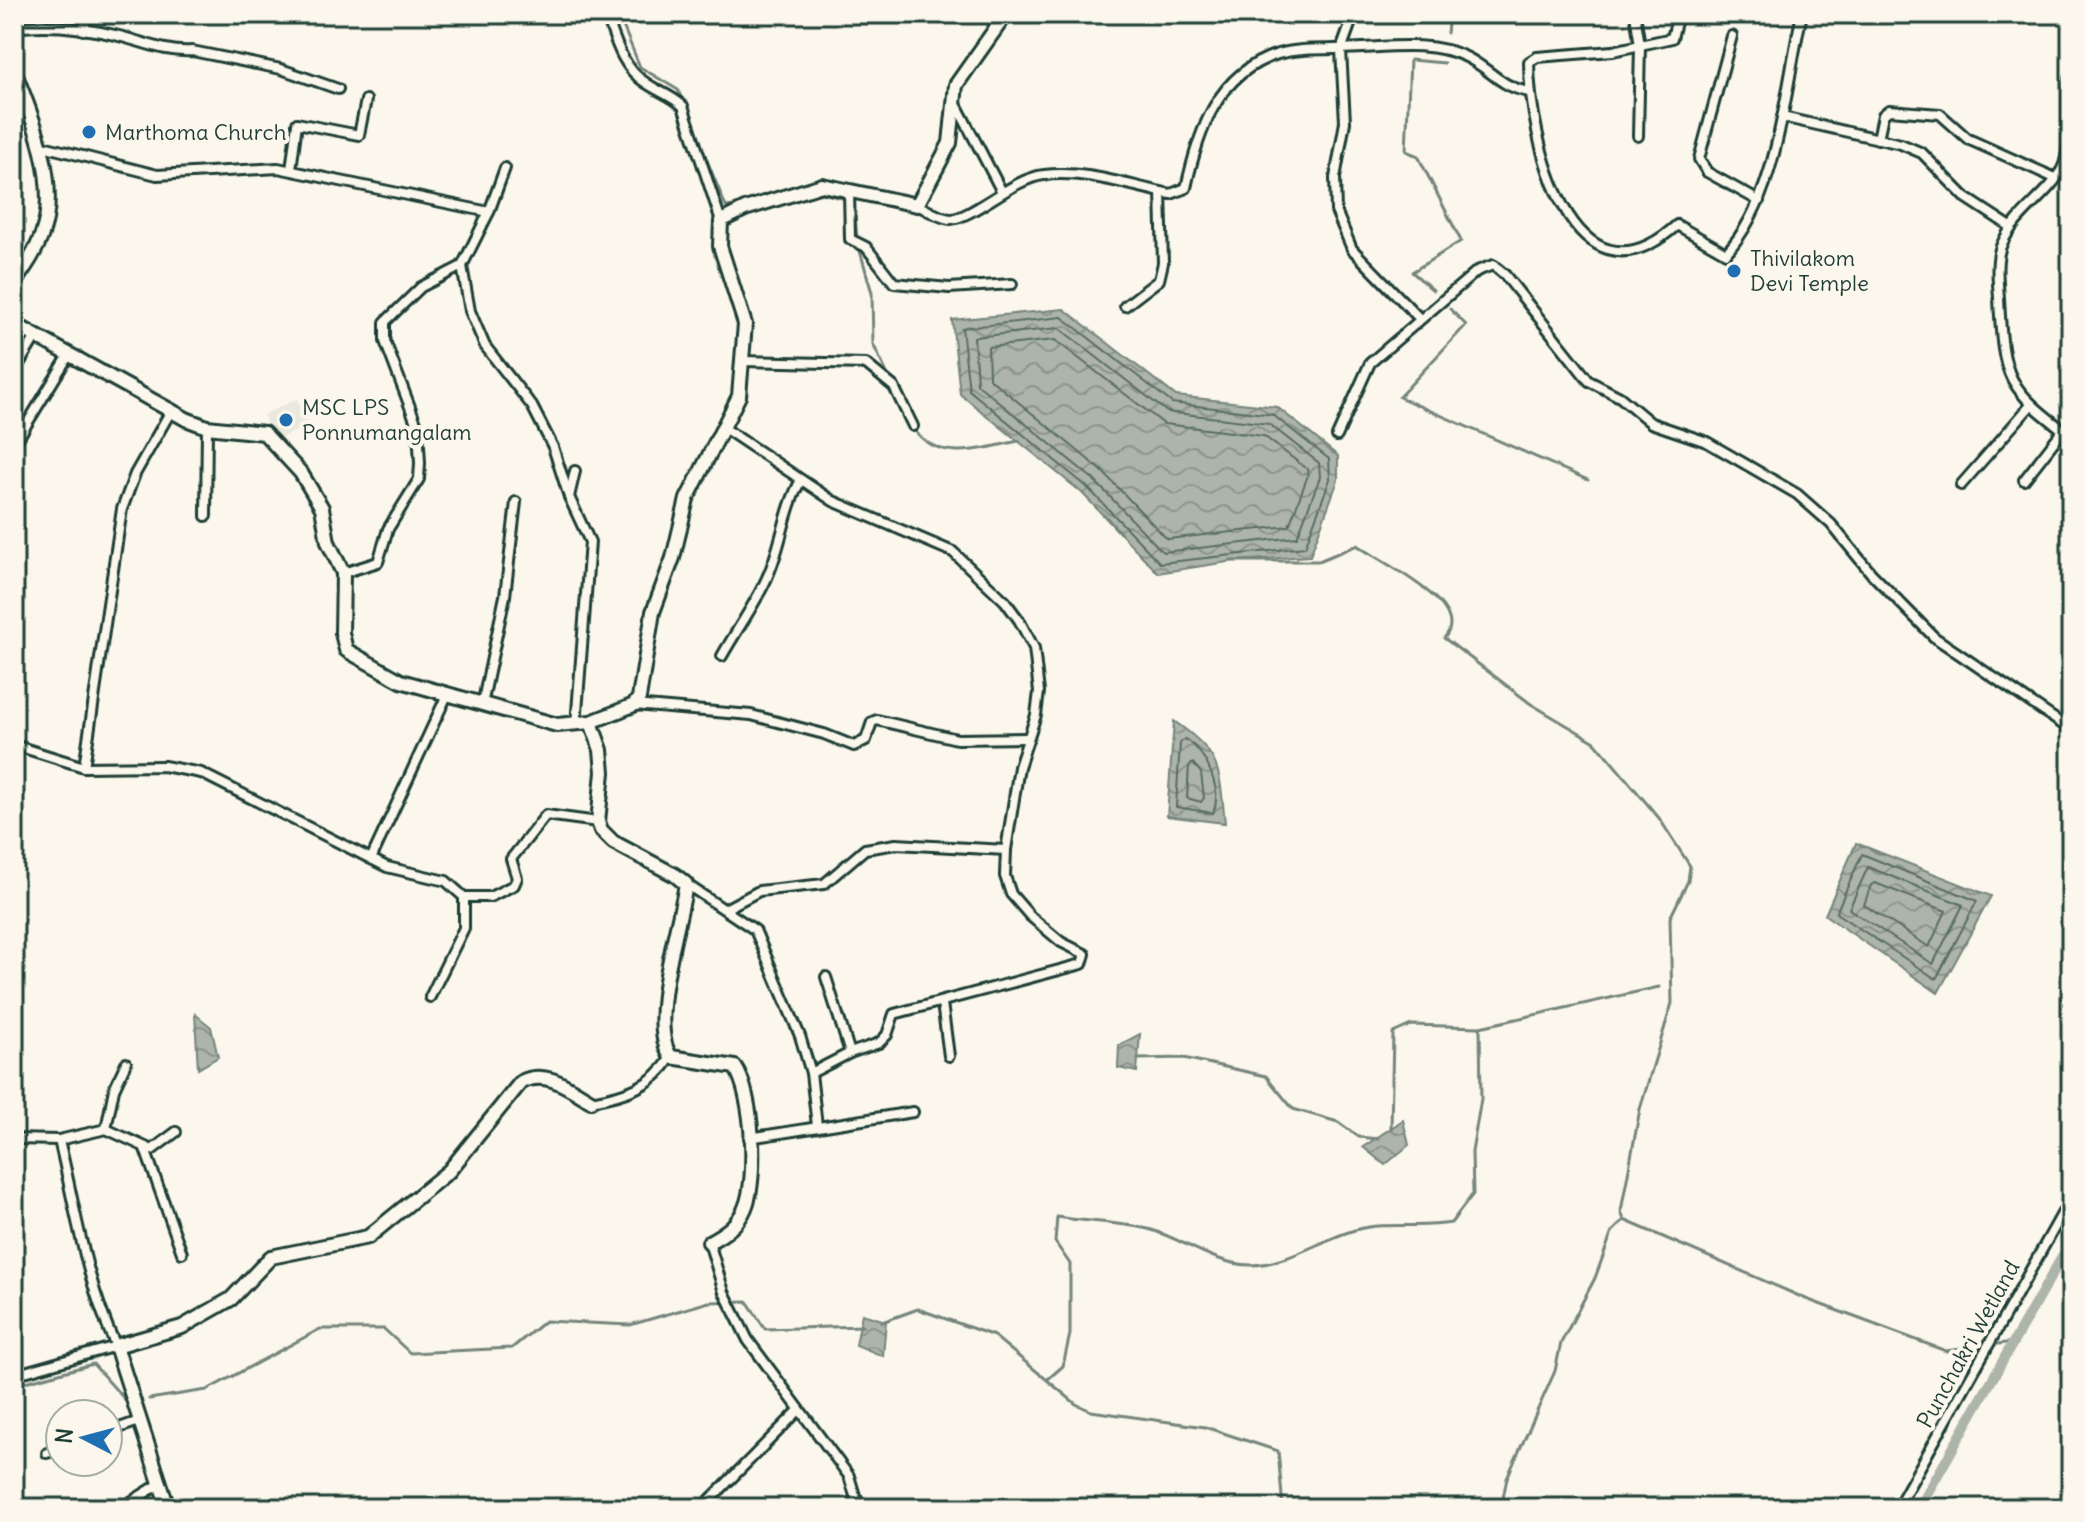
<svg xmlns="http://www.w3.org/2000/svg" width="2085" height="1522" font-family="Delius,sans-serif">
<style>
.built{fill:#eae9de}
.water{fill:url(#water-waves);stroke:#74847b;stroke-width:2}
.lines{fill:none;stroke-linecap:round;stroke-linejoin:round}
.shore{stroke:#586d63;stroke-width:2}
.stream{stroke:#74847b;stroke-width:3}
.canal{stroke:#adb4aa;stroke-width:10}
.street-casing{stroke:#1f3d34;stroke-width:14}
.secondary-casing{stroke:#1f3d34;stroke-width:18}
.street{stroke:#fbf7ec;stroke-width:8}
.secondary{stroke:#fbf7ec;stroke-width:12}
.poi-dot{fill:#1f6fb2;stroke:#fbf7ec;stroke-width:3}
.labels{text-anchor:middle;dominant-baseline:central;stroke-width:8;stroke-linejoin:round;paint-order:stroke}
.poi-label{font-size:22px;fill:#1f3d34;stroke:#fbf7ec;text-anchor:start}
.street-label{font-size:22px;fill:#1f3d34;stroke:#fbf7ec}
</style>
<defs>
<pattern id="water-waves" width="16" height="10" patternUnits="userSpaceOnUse" patternTransform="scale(2)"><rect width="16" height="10" fill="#adb4aa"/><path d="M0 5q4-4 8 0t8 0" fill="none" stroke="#8c948b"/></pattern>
</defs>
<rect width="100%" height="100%" fill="#fbf7ec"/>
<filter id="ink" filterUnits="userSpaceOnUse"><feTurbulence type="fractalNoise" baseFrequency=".0125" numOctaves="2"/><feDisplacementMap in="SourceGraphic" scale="16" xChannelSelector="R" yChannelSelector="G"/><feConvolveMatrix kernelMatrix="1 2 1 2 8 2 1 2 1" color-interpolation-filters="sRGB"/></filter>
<g filter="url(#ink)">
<path class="built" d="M297,399L309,425L274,441L263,415Z"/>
<g class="water">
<path d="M1064,309L1176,396L1277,407L1338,456V480L1310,556L1234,561L1158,573L1081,492L960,394L952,320Z"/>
<path d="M1174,721C1222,755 1219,767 1225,823L1167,816Z"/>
<path d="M1856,843L1991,896L1938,993L1825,915Z"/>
<path d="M195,1014L211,1027L218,1057L198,1069Z"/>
<path d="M1140,1034L1137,1072L1118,1068L1119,1045Z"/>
<path d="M1403,1120L1409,1145L1385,1165L1363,1147Z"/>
<path d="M862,1314L886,1321L883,1356L856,1345Z"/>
</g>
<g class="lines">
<g class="shore">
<path d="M1062,317L1172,403L1273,415L1329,459L1330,479L1305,547L1160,563L1086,486L969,390L962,328Z"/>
<path d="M1059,328L1167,412L1269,424L1319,463L1320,477L1297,537L1163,552L1093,479L977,384L974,337Z"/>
<path d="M1055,340L1164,424L1264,436L1307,469L1308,475L1289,526L1167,539L1101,470L989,378L988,347Z"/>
<path d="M1185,739C1206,752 1223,789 1213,813L1176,807L1180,743Z"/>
<path d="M1193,763L1201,773L1204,798L1201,802L1187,798L1189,766Z"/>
<path d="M1862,854L1977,901L1936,979L1836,913Z"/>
<path d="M1868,867L1963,905L1933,964L1849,909Z"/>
<path d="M1875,883L1946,911L1929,947L1864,905L1871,885Z"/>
</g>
<g class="stream">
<path d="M618,14L640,67L678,90L683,102"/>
<path d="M1447,33L1449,14"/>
<path d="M695,131L726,207L741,205"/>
<path d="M810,195L822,193L854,201L857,240"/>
<path d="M859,247L872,293L873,344L891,382"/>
<path d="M1433,290L1412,272L1461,241L1418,156L1406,151L1410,60L1444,63"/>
<path d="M1450,309L1466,325L1399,397L1588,480"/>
<path d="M913,428C938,465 983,448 1019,441"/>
<path d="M1104,515L1120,533"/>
<path d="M1230,561H1319L1357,545C1376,560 1475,605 1444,638L1531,704L1595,742L1659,818L1690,866L1688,881L1670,918L1672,1003L1640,1109L1621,1211L1624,1220L1806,1299L1946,1351L2013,1342"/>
<path d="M1138,1059L1184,1058L1266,1076L1293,1109L1338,1122L1359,1137L1378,1139"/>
<path d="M1391,1129L1393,1033L1411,1025L1479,1027"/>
<path d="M882,1322L918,1309L994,1336L1076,1404L1091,1411L1205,1427L1278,1451L1283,1508"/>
<path d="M1048,1379L1063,1366L1070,1334V1264L1055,1242L1057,1217C1087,1222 1118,1222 1148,1229C1182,1238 1214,1265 1251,1265C1286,1265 1322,1239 1355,1230C1387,1221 1419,1229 1451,1223L1473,1194L1472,1152L1481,1099L1480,1027L1659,987"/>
<path d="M14,1385L93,1364L127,1402"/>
<path d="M149,1399L207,1390L320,1329H384L410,1353L512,1348L545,1321L630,1325L709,1302L747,1301L765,1329L863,1326"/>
<path d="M1501,1508L1507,1478L1555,1371L1561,1343L1595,1278L1612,1232L1624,1220"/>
</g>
<path class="canal" d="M1919,1508L2071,1241"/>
<defs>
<g id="street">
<path d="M606,14C615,39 622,68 646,83C659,92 671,95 683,106L721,221"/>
<path d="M1354,14L1341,50L1345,122L1335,178L1336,211L1352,249L1420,319"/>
<path d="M1635,14L1640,45L1638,136"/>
<path d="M1678,14L1672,38L1613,51L1537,57L1529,62C1529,137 1572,319 1677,225L1726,253C1779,197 1785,87 1802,14"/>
<path d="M14,28C48,23 86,28 119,36C143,42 167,53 192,51L281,69L338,89"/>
<path d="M83,30L89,14"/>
<path d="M1732,36L1699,159L1707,172L1759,201"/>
<path d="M2071,76C2065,102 2073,144 2063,167C2050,195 2016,212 2002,244C1995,258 1998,283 1999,298C2003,379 2006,387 2071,436"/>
<path d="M956,104L1002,192"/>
<path d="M1782,117L1901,144L1922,153L1965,197L2011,227"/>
<path d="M1878,139L1883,115L1889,110L1940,114L1968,139L2055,178"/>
<path d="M39,145L157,175L278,168L489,212"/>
<path d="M505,168L489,212L462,266L470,311L485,346L532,406L553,447L569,497L590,542L576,725"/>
<path d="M291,170L297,123L359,135L366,100"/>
<path d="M849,191L850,239L866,247L894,283L949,288L1012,284"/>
<path d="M917,205C926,209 941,219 951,219C972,218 1014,178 1044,175C1088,170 1129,186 1171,194L1186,188C1198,132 1217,73 1278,54C1303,47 1337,50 1363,48C1397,46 1435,42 1466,57C1491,69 1498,86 1529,92"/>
<path d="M1125,306L1159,280L1163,263L1161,192"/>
<path d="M742,361L866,364L894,387L913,426"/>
<path d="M14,372L35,338"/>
<path d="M724,428L833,501L953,552L1005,601L1019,620L1034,648L1039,692L1036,715L1019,767L1006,850L1005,876L1011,894L1030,916L1061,942L1085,954L1082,964L894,1014L887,1035L879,1043L850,1053L811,1073"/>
<path d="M1337,436L1370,363L1477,271L1493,265L1505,275L1589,381L1620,397L1651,423L1707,442L1797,494L1831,524L1871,573L1934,637L2071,730"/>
<path d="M14,445L69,355"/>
<path d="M2024,480L2063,430"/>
<path d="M1961,485L2031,405"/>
<path d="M569,497L575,471"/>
<path d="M206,516L207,427"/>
<path d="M2070,526L2071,525"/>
<path d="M343,573L378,562L388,529L419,479L420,463L418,428L385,341V322L421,287L462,266"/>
<path d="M722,656C736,631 754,606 766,580C782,547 783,512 801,480"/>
<path d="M482,705L505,596L516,502"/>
<path d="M634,705L751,715L824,734L854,746L866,740L872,722L877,720L957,739L1028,738"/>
<path d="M14,745L84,767L164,766L201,773L387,867L446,881L464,897V928L430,997"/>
<path d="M84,767L122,509L135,474L172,409"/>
<path d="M371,859L447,695"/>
<path d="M686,884L755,930L800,1036L811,1073L817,1126"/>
<path d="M464,897H490L514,885L517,878L511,859L546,815L598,822"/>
<path d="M727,908L759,891L824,884L865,849L896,844L1006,850"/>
<path d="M826,977L850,1053"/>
<path d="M942,1003L949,1056"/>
<path d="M591,1101C624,1095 653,1087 671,1057"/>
<path d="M106,1129L114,1089L126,1063"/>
<path d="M749,1138L913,1112"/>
<path d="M14,1139L59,1140C76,1210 85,1280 116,1346L14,1375"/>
<path d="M59,1140L106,1129L152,1150L176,1132"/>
<path d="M145,1149L182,1253"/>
<path d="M709,1242L724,1292L748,1340L849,1476L856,1499L869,1508"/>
<path d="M108,1432L139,1421"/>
<path d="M47,1453L60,1448"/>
<path d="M121,1508L158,1485"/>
<path d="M272,1508L280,1506"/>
<path d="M702,1508L799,1410"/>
<path d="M1897,1508L2071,1198"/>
</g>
<g id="secondary">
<path d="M14,71C33,117 60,185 42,234C36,252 25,267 14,283"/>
<path d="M14,324L186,419L207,427L264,433L301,473L322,508L328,542L343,573L342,633L346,650L401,681L557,725L591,722L601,750L603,772L598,822L601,830L613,842L675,875L686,884C680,924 647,1024 671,1057L735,1067C753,1093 758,1178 745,1208C738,1225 724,1234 709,1242"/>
<path d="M591,722L634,705L639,698L653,612L673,558L687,499L739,396L745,324L720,246L721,221L745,209L822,185L917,205L950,143L956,85L1006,14"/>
<path d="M168,1508L116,1346L182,1327L231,1299L271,1257L368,1237L449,1171L521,1082C546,1069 569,1088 591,1101"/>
</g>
</defs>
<use href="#street" class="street-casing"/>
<use href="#secondary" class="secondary-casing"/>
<use href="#street" class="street"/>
<use href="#secondary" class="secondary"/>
</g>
</g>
<g class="poi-dot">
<circle cx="89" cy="132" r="8"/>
<circle cx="1734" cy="271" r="8"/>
<circle cx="286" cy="420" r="8"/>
</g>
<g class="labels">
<g class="poi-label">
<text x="105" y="132">Marthoma Church</text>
<text x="1750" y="258">Thivilakom<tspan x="1750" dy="25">Devi Temple</tspan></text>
<text x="302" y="407">MSC LPS<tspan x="302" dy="25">Ponnumangalam</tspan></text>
</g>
<g class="street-label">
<text transform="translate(1968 1344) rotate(-61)">Punchakri Wetland</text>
</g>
</g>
<rect width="2085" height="1522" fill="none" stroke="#fbf7ec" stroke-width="48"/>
<rect x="24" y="24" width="2037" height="1474" fill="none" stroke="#1f3d34" stroke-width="3" filter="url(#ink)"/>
<g transform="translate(84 1438) rotate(276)"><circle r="38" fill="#fbf7ec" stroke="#a3ada2" stroke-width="2"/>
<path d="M0-6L14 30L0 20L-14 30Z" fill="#1f6fb2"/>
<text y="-12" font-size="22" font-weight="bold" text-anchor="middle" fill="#1f3d34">N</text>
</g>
</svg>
